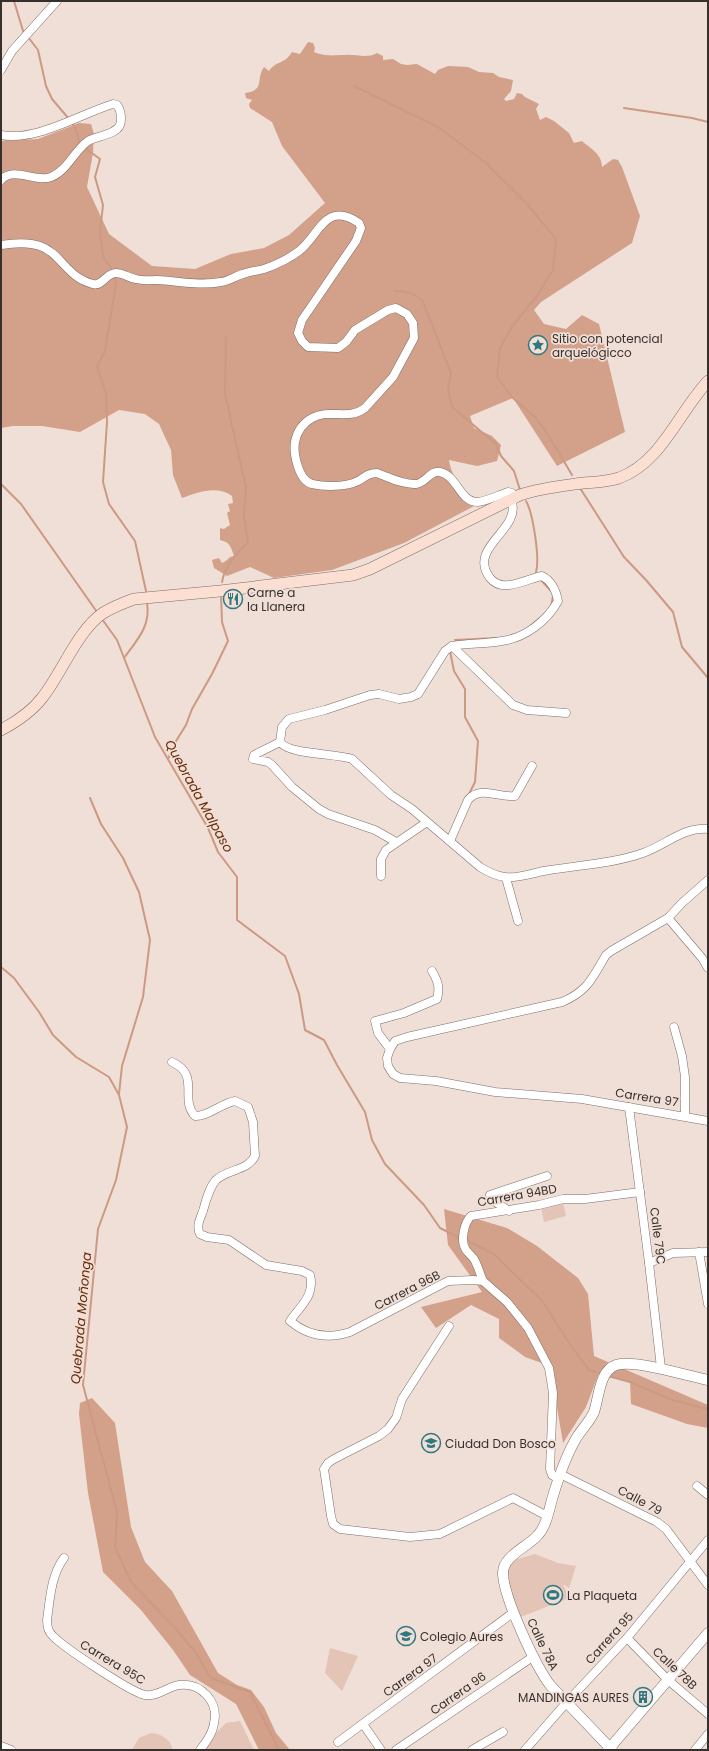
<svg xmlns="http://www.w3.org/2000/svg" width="709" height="1751" font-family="Poppins,sans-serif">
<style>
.green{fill:#e4c4b6}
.forest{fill:#d3a08a}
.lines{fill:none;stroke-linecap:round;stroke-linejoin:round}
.stream{stroke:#cc9983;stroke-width:2}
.minor-casing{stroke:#7d6e68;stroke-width:9}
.tertiary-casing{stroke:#7d6e68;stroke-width:11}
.secondary-casing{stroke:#7d6e68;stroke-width:12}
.minor{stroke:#fff;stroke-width:8}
.tertiary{stroke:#fff;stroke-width:10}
.secondary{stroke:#fbdfd2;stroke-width:11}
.labels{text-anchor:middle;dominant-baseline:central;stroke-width:3.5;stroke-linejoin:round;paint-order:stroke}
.poi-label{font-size:12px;fill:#37302d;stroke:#f0dfd7;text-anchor:start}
.street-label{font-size:12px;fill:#37302d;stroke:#f0dfd7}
.water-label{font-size:13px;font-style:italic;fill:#6a2c0a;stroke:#f0dfd7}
</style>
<rect width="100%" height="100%" fill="#f0dfd7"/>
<g class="green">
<path d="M563,1202L566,1216L544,1222L541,1208Z"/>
<path d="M535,1554L558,1563L576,1566L569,1588L563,1584L569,1598L521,1617L509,1587L507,1569L514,1560Z"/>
<path d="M330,1648L358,1656L342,1691L325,1673Z"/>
<path d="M240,1721L254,1750H199L226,1723Z"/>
<path d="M151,1733C162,1734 170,1739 173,1750H132L139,1738Z"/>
</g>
<g class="forest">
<path d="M308,42L313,43L315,48L314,52C327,57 332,55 345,55C356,54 367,59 377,53L383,56V60L393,59L401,64L407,65L417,64L435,74L438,70L448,66L468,67L479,72L493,73L499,77L513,80L511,91L504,99L506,101L514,99L517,93L522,94L525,97L539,104L536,109L540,120L546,117L554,121L569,133L574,143L582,141C591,149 602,154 602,167L613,159L618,160L622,167L640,216L632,243L541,302L534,310L544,324L566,329L582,315L599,324L625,432L557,466L513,398L470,416L474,428L492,436L501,445L497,461L477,466L449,460C452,480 464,489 478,504L404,543L332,570L274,578L250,567L227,576L214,568L212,560L219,558L222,563L227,560L230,557L234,556C231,547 230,542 220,540V528L224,529L230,525L227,513L230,511L228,504L233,503L232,496C217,485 198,492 182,498L173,475L171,450L159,424L145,414L119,410L80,432L42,426H13L1,428V141L38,139L79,123L91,124L94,134L93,153L87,187L109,234L152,266L195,269L231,254L264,248L289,235L325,203L282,146L272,122L250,108L249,104L252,100L246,98L245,93C266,90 255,80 264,67L269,71C277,60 284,65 292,52L300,54Z"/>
<path d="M444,1209L507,1228L537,1246L578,1278L588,1294L594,1356L708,1405V1428L687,1424L631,1404L630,1382L599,1373L586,1407L563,1443L550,1366L525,1357L499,1338V1319L471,1305L436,1328L421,1307L482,1292L448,1245Z"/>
<path d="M92,1398L115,1423L131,1527L145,1562L172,1591L218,1673L237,1685L251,1690L264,1707L276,1733L290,1750H259L236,1704L190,1675L173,1650L141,1610L103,1572L88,1493L79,1414L80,1403Z"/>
</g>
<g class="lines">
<g class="stream">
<path d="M14,1L24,34"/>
<path d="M28,37L38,50L46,86L52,99L69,119"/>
<path d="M354,86L438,127L486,163L527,204L556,239L553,270L536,297L513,325L500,348L497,377L513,398L536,418L549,436L572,475"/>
<path d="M624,108L692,118L708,122"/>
<path d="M72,123L77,131L79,144"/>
<path d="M85,148L100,159L95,177L103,205L100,232L103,256L113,271"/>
<path d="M114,276L116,284L105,351L97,366L106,393L107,422L103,482L109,504L135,541L146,591"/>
<path d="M395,291C407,291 414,293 423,302L451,373L448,390L452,407L496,444L501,456L514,471L520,490"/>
<path d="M1,484L21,504L97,612"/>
<path d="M580,488L624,557L646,580L673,612L682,647L708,678"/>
<path d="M526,501C533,513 540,558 536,572"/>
<path d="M540,579L552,592"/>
<path d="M222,582C225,565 236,554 248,542L244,516L246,488L225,394L226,336"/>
<path d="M551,607L553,596"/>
<path d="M102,619L117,640L155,737L208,828L218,852L237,877V920L285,956L299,994L305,1030L324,1040L337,1065L365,1112L372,1140L385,1164L424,1205L440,1228L462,1239"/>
<path d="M529,627L541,617"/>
<path d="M455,640L497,638"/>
<path d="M450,651L454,671L465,689V717L478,741L475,782L469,794"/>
<path d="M124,658C137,640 151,626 147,603"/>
<path d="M168,759L176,741L186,725L192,709L212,674L228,641L222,622L221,595"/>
<path d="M90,798L101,824L123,858L139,892L150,940L143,997L122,1066L119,1094"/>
<path d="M1,967L14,978L39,1012L53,1035L76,1057L109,1077L119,1095L127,1127L116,1180L98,1229L83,1385L117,1512L115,1547L131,1582L176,1629L196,1653L211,1678L250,1692L279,1750"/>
<path d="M466,1240L494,1254L543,1302L569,1343L589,1370L602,1374"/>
<path d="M608,1376L630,1382L672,1400L708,1409"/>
</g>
<defs>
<g id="minor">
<path d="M1,70L12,51L57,1"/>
<path d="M1,135C36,142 80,114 113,104L117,105C121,110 122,119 120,125C116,135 96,136 88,141C74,151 67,171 51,177C36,183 14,166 1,180"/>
<path d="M1,245C13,243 29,242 40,246C61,253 67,278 93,284C102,287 106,273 116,273C123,273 129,278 136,279C143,281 150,280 157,280C178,281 200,286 221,282C229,281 235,276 243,274C250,271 257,271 264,269C275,265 290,258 299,251C319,236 325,200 359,223L361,228L356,241L302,320L298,333L302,341L308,347L338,348L346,342L355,330L388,310L396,308L407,314L413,323L414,338L393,377L365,408C348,421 330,408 312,418C303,423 297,431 295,442C293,454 299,481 312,484C325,487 346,487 358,481C365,477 368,473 377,473C388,477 404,485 416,484C426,483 430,470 440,472C458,476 459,502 478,502C487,501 499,495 508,492L512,493L515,497L512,503C520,530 467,548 490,578C495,584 502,586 509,585C521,584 531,578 542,576C552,581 556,590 558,601C547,621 525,638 502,641C485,644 468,643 452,646L445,651L418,694L411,697L399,699L379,694L370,695L325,710L289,719L282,727L280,742C289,755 336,753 352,759L391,795L412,809L480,867C488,872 496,876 505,877C515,879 533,873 544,871C577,865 612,864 643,853C666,845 683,827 708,829"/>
<path d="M452,646L513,705L527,710L566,713"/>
<path d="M280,742L254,755L253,759L268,762L272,765L292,787L319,809L328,814L375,830L396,842"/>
<path d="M450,841L468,800C481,785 498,798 515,796L532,766"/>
<path d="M381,876V859L386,850L427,822"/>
<path d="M506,878L518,921"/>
<path d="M708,880L682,903L668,918L611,951L606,955C592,978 588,991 562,1002L407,1037L395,1041L390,1049L387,1058L388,1066L393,1074L400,1078L436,1081L495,1092L582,1099L708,1121"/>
<path d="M668,918L702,958L708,968"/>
<path d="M674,1027L682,1056L685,1077V1116"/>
<path d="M390,1049L378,1033L375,1021L404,1013L437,999C440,988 438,981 432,971"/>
<path d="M172,1062C201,1075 179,1099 195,1116C207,1117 222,1103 235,1101L248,1107L253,1122L255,1156C248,1171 227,1169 216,1180C209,1188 206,1200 203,1211C200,1219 196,1226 200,1234L207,1237L229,1240L266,1265L302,1271L310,1275C315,1296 301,1305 290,1321C308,1336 329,1339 350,1332L448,1281L473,1280L483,1281L507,1302L528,1328L549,1368L553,1393L550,1469L552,1475L559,1479"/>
<path d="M629,1107L649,1263L661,1368"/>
<path d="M509,1211L491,1199L490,1195L547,1176"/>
<path d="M699,1252L708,1304"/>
<path d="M649,1263L673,1253L708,1252"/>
<path d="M483,1281C480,1274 478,1266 474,1259C472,1256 468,1253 466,1250C460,1241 464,1223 471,1216L539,1205L563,1199H585L640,1192"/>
<path d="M449,1326L402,1399L396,1418L388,1429L379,1436L334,1459L328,1463L324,1469L331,1516L333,1524L340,1529L410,1537L440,1534L513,1498L547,1516"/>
<path d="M560,1474L657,1522L666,1529L708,1585"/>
<path d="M697,1486L708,1495"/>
<path d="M64,1558C51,1575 50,1599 47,1620C47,1626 48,1632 53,1636C63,1647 132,1693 145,1695C157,1697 167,1687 179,1685C201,1682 219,1702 214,1723C213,1733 206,1742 200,1750"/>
<path d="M627,1638L668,1680L708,1714"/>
<path d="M363,1724L381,1750"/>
<path d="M338,1742L514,1612"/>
<path d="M1,1746L11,1750"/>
<path d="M396,1750L534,1656"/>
<path d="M472,1750L503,1732"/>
<path d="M525,1750L567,1702L627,1638L708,1540"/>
<path d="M695,1750L708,1734"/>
</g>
<g id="tertiary">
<path d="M608,1750L708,1633"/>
<path d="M612,1750L550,1685C535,1665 504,1598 503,1574C502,1556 528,1547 538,1535C547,1525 549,1509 553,1496C559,1476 566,1455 577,1437C582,1429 590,1421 594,1412C599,1398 599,1371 616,1365C635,1359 687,1376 708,1380"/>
</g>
<path id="secondary" d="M1,730C16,722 32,711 42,698C62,673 77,631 103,613C113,607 123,603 134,599L220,591L353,575L370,569L520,495C541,488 561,486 583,483C594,482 607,482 619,478C662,462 678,413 708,381"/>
</defs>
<use href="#minor" class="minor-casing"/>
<use href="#tertiary" class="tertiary-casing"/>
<use href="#secondary" class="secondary-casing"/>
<use href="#minor" class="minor"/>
<use href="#tertiary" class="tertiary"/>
<use href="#secondary" class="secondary"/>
</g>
<defs>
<symbol id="sight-ring" viewBox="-11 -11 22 22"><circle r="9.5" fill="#f0dfd7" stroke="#307880" stroke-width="1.5"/><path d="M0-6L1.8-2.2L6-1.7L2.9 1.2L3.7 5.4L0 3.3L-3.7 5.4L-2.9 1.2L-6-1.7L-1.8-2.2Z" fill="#307880"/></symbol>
<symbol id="restaurant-ring" viewBox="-11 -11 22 22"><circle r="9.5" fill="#f0dfd7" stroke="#307880" stroke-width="1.5"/><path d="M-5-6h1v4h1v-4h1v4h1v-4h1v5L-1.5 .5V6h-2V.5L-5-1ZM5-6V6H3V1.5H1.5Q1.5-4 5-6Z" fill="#307880"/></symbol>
<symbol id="school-ring" viewBox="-11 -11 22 22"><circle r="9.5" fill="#f0dfd7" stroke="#307880" stroke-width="1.5"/><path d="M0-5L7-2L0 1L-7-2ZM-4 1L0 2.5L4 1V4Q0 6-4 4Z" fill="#307880"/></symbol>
<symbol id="stadium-ring" viewBox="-11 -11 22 22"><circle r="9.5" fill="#f0dfd7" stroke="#307880" stroke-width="1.5"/><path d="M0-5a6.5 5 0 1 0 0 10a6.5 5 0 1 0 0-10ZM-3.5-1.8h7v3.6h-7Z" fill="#307880"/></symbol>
<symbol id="building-ring" viewBox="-11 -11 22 22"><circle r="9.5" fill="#f0dfd7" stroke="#307880" stroke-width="1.5"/><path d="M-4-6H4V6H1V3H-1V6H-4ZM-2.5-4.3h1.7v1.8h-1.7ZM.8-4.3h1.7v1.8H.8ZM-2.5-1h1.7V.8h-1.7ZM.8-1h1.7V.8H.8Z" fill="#307880"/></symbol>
</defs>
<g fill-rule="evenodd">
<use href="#sight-ring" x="527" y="334" width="22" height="22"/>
<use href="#restaurant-ring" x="222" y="588" width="22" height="22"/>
<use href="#school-ring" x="420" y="1432" width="22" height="22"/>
<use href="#stadium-ring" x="542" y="1584" width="22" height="22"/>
<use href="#school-ring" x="395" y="1625" width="22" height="22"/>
<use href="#building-ring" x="632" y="1686" width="22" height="22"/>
</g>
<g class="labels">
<g class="poi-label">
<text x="552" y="338">Sitio con potencial<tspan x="552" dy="14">arquelógicco</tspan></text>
<text x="247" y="592">Carne a<tspan x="247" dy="14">la Llanera</tspan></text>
<text x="445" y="1443">Ciudad Don Bosco</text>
<text x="567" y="1595">La Plaqueta</text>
<text x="420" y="1636">Colegio Aures</text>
<text x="629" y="1697" text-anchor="end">MANDINGAS AURES</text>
</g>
<g class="street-label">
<text transform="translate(647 1097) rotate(9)">Carrera 97</text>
<text transform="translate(517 1195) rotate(-10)">Carrera 94BD</text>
<text transform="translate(658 1236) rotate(83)">Calle 79C</text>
<text transform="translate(407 1290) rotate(-27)">Carrera 96B</text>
<text transform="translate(640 1500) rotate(28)">Calle 79</text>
<text transform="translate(609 1638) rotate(-48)">Carrera 95</text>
<text transform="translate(543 1644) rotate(64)">Calle 78A</text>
<text transform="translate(113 1662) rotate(31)">Carrera 95C</text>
<text transform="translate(675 1668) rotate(43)">Calle 78B</text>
<text transform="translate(410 1675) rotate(-36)">Carrera 97</text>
<text transform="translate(458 1693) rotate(-35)">Carrera 96</text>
</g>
<g class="water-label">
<text transform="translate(199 796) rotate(61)">Quebrada Malpaso</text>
<text transform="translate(81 1318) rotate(-85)">Quebrada Moñonga</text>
</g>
</g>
<rect width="709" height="1751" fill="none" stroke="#37302d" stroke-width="4"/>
</svg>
